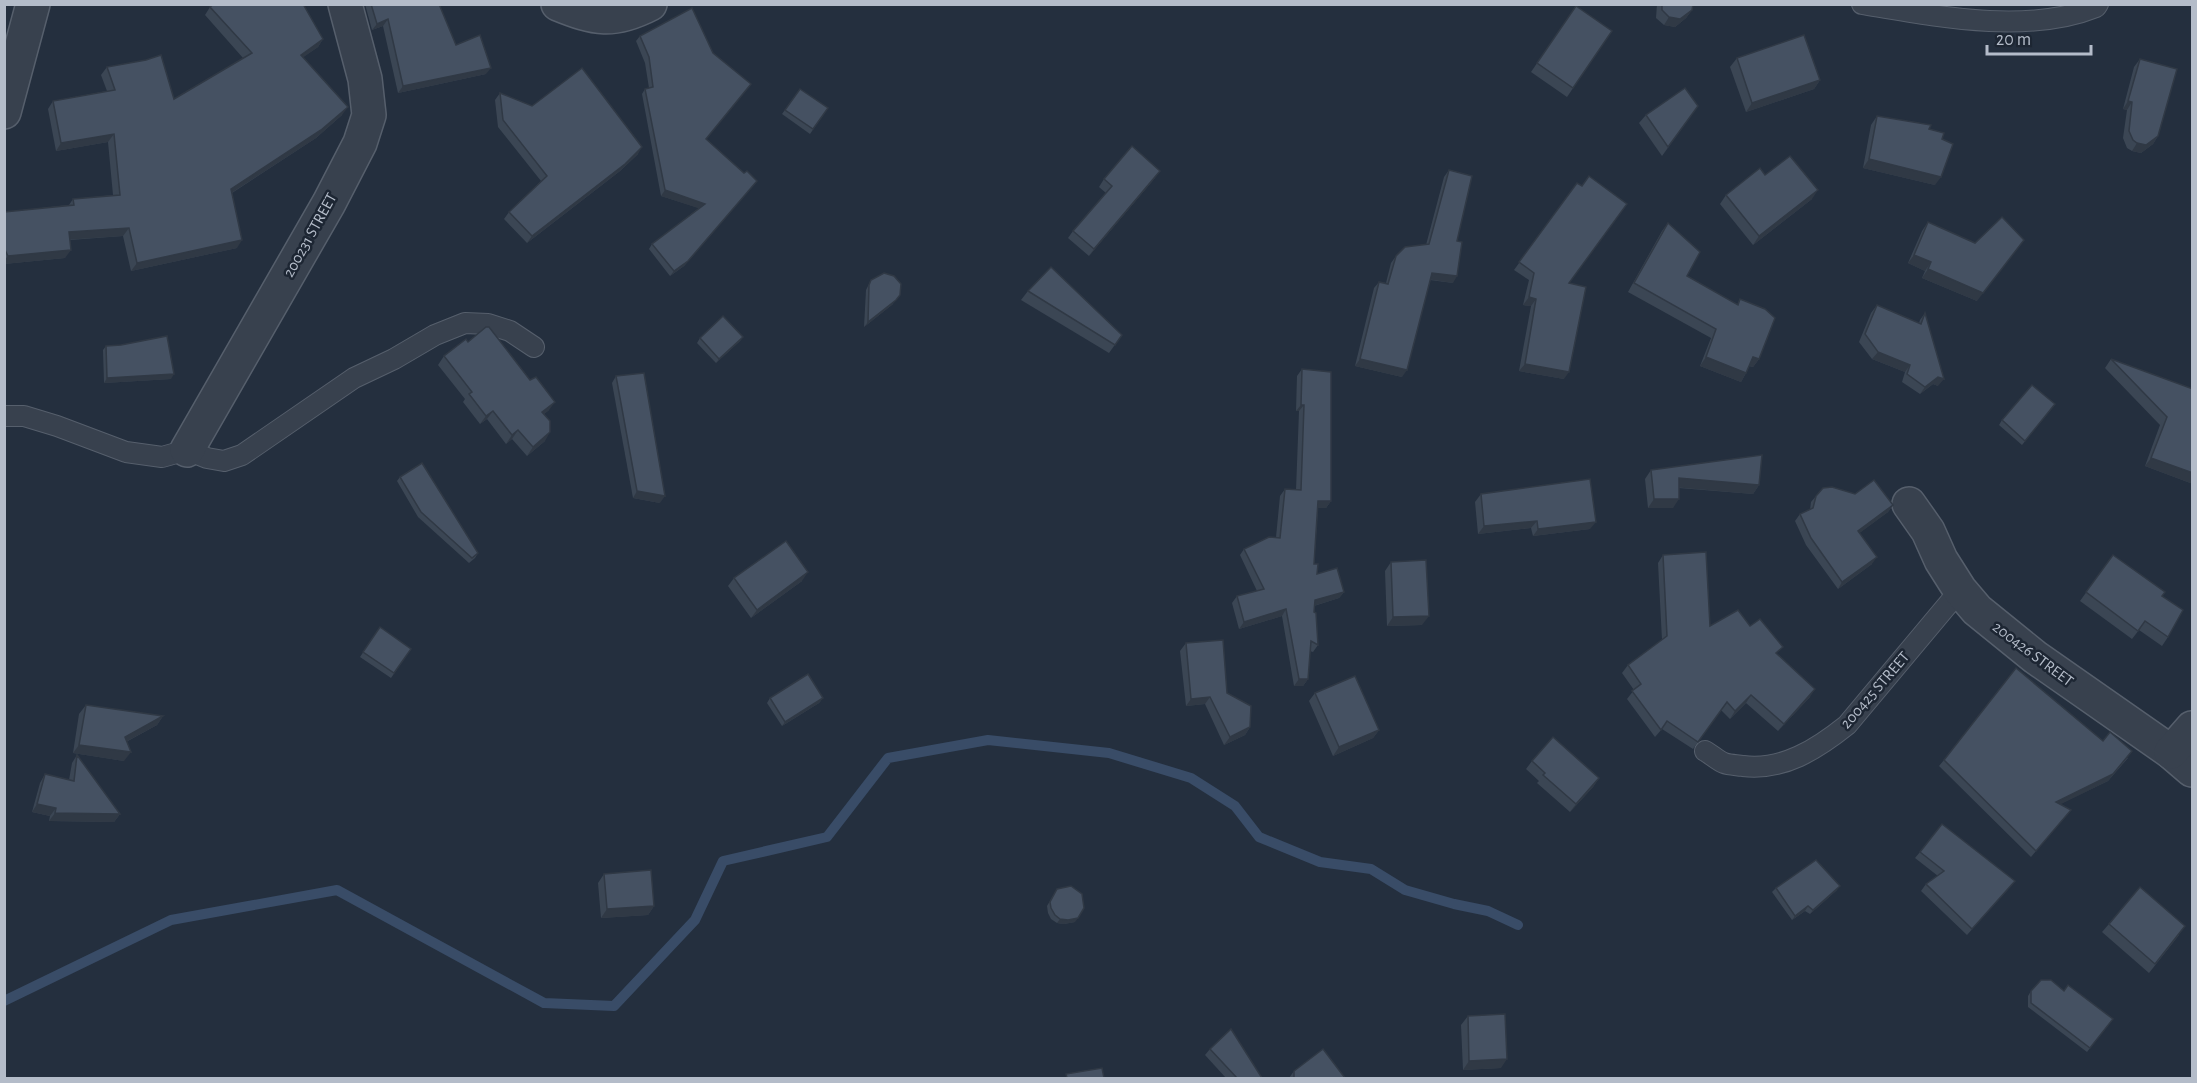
<svg xmlns="http://www.w3.org/2000/svg" width="2197" height="1083" font-family="'Alegreya Sans',sans-serif">
<style>
.lines{fill:none;stroke-linecap:round;stroke-linejoin:round}
.stream{stroke:#394c67;stroke-width:10}
.service-casing{stroke:#565f6c;stroke-width:22}
.minor-casing{stroke:#565f6c;stroke-width:36}
.service{stroke:#38414e;stroke-width:20}
.minor{stroke:#38414e;stroke-width:33}
.wall{fill:#3b4654}
.shaded-wall{fill:#303945}
.building{fill:#455162;stroke:#303945;stroke-width:1.5}
.labels{text-anchor:middle;dominant-baseline:central;stroke-width:5;stroke-linejoin:round;paint-order:stroke}
.street-label{font-size:16px;fill:#b4bcc9;stroke:#1d2633}
</style>
<rect width="100%" height="100%" fill="#242f3e"/>
<g class="lines">
<path class="stream" d="M4,1001L171,920L337,890L544,1003L614,1006L695,920L723,861L827,837L888,758L988,740L1109,753L1191,778L1235,806L1259,837L1320,862L1371,869L1405,890L1454,904L1488,911L1518,925"/>
<defs>
<g id="service">
<path d="M1862,4C1934,16 2027,35 2096,7L2098,4"/>
<path d="M4,416H24L57,426L126,452L162,457L187,450L207,458L224,461L242,455L354,378L394,359L435,335L465,323L488,324L510,331L534,347"/>
<path d="M1705,751C1711,754 1718,761 1724,763C1729,765 1737,765 1743,766C1783,771 1817,749 1847,725L1960,590"/>
</g>
<g id="minor">
<path d="M558,4C595,19 613,23 650,4"/>
<path d="M4,112L33,4"/>
<path d="M187,450L329,203L360,143L369,115L365,79L345,4"/>
<path d="M1909,504L1928,531L1941,560L1960,590L1977,610L2035,657L2171,752L2192,770"/>
<path d="M2171,752L2192,728"/>
</g>
</defs>
<use href="#service" class="service-casing"/>
<use href="#minor" class="minor-casing"/>
<use href="#service" class="service"/>
<use href="#minor" class="minor"/>
</g>
<g class="wall">
<path d="M365,4H439L456,45L486,74L398,93L383,26L372,30Z"/>
<path d="M1657,4H1693L1692,10L1686,18L1675,27L1664,25L1656,18Z"/>
<path d="M1576,6L1612,31L1567,97L1531,72Z"/>
<path d="M210,7L323,39L318,47L303,57L342,115L316,138L232,193L237,248L131,271L123,236L70,240L65,258L4,264V212L69,205L73,199L113,195L108,142L56,151L48,109L53,101L107,91L101,75L107,67L174,99L243,58L205,15Z"/>
<path d="M640,36L706,140L744,173L757,181L684,266L670,276L649,249L652,244L699,208L661,196L642,94L645,89L649,88L645,63L636,41Z"/>
<path d="M1737,58L1820,80L1814,89L1746,112L1730,67Z"/>
<path d="M2140,59L2158,136L2153,144L2141,153L2132,151L2127,148L2123,138L2127,110L2123,109L2134,67Z"/>
<path d="M800,89L828,108L810,134L782,114Z"/>
<path d="M500,93L638,154L620,171L527,243L504,219L509,212L541,181L498,127L495,100Z"/>
<path d="M1698,106L1662,156L1639,123L1646,115Z"/>
<path d="M1877,116L1929,129L1942,139L1935,185L1863,168L1871,125Z"/>
<path d="M1449,170L1457,241L1453,283L1430,280L1402,377L1355,366L1374,288L1379,282L1386,283L1391,263L1396,256L1426,245L1444,177Z"/>
<path d="M1765,175L1812,199L1753,245L1720,204L1726,195Z"/>
<path d="M1155,178L1089,256L1068,238L1073,231L1106,193L1099,187L1104,179Z"/>
<path d="M1577,183L1582,186L1570,283L1564,379L1519,371L1531,306L1523,305L1529,280L1514,270Z"/>
<path d="M1928,222L1975,243L1977,301L1922,278L1925,271L1908,263L1922,231Z"/>
<path d="M1668,223L1687,276L1737,305L1740,299L1759,359L1753,367L1749,366L1746,373L1741,382L1700,366L1711,338L1628,292L1662,231Z"/>
<path d="M871,280L893,304L864,327L866,290Z"/>
<path d="M1028,291L1122,335L1109,353L1021,300Z"/>
<path d="M1877,305L1919,323L1920,320L1925,313L1938,386L1933,384L1920,394L1902,382L1905,372L1872,359L1859,342L1871,313Z"/>
<path d="M743,337L740,341L716,363L697,343L700,338Z"/>
<path d="M468,342L549,410L544,414L545,441L527,456L512,439L506,444L487,419L480,424L463,402L465,399L438,365L444,356Z"/>
<path d="M106,346L171,379L104,383L103,350Z"/>
<path d="M2111,359L2193,389V484L2145,466L2160,425L2105,368Z"/>
<path d="M1302,369L1331,501L1326,508H1318L1314,564L1317,574L1344,592L1339,598L1314,606V612L1318,645L1313,652L1310,651L1308,679L1303,686H1294L1282,616L1239,629L1232,603L1237,596L1257,591L1240,555L1244,549L1276,537L1280,496L1285,489L1296,490L1299,411H1296L1297,376Z"/>
<path d="M616,376L660,503L633,498L612,383Z"/>
<path d="M2052,408L2022,445L1999,425L2002,420Z"/>
<path d="M1651,470L1759,485L1753,494L1679,488L1673,508H1648L1645,479Z"/>
<path d="M400,477L478,553L475,558L469,563L418,517L397,481Z"/>
<path d="M1481,494L1590,529L1533,536L1531,528L1478,534L1475,502Z"/>
<path d="M1855,494L1893,505L1888,512L1859,533L1872,564L1838,589L1806,545L1795,521L1800,514L1810,510L1811,502L1816,496Z"/>
<path d="M1663,555L1710,626H1750L1778,655L1810,697L1778,731L1746,703L1730,719L1721,710L1693,749L1662,729L1655,737L1627,699L1634,690L1622,673L1628,665L1662,640L1658,563Z"/>
<path d="M2113,555L2168,637L2162,646L2139,630L2132,639L2080,601Z"/>
<path d="M1391,562L1422,625L1387,626L1385,571Z"/>
<path d="M734,578L802,581L751,618L728,586Z"/>
<path d="M380,627L411,649L391,678L360,657Z"/>
<path d="M1186,643L1227,693L1250,727L1245,735L1224,745L1205,704L1186,706L1180,651Z"/>
<path d="M1315,693L1379,730L1373,738L1333,756L1309,701Z"/>
<path d="M770,698H823L819,703L782,726L767,703Z"/>
<path d="M86,705L163,716L157,725L126,742L124,761L73,753L79,714Z"/>
<path d="M77,755L120,814L114,822L49,821L50,816L32,812L40,783L45,774L69,780L72,763Z"/>
<path d="M2128,758L2108,781L2060,804L2071,810L2031,857L1939,766L1944,760Z"/>
<path d="M1532,761L1599,778L1593,787L1570,812L1537,783L1539,781L1526,769Z"/>
<path d="M1920,852L2010,887L1967,935L1921,891L1926,884L1938,876L1915,858Z"/>
<path d="M604,874L654,906L648,915L601,918L598,883Z"/>
<path d="M1776,888L1837,890L1810,914L1805,911L1792,920L1772,892Z"/>
<path d="M1057,889L1075,922L1064,924L1057,923L1051,919L1048,913L1047,906Z"/>
<path d="M2109,924L2179,935L2149,973L2102,932Z"/>
<path d="M2031,991L2113,1019L2087,1052L2028,1007V996Z"/>
<path d="M1468,1016L1501,1068L1463,1070L1461,1025Z"/>
<path d="M1210,1049L1262,1078H1226L1205,1055Z"/>
<path d="M1294,1071L1345,1078H1289Z"/>
</g>
<g class="shaded-wall">
<path d="M1692,10L1686,18L1675,27L1664,25L1669,17Z"/>
<path d="M388,19L383,26L372,30L377,24Z"/>
<path d="M323,39L318,47L295,63L301,55Z"/>
<path d="M491,68L486,74L398,93L403,86Z"/>
<path d="M1820,80L1814,89L1746,112L1752,103Z"/>
<path d="M2128,101L2132,102L2127,110L2123,109Z"/>
<path d="M348,107L342,115L316,138L225,197L231,189Z"/>
<path d="M114,134L108,142L56,151L61,143Z"/>
<path d="M2158,136L2153,144L2141,153L2132,151L2137,143Z"/>
<path d="M642,147L638,154L620,171L527,243L532,236Z"/>
<path d="M1869,159L1941,177L1935,185L1863,168Z"/>
<path d="M1160,171L1155,178L1089,256L1094,249Z"/>
<path d="M757,181L684,266L670,276L674,271Z"/>
<path d="M665,190L705,204L701,209L661,196Z"/>
<path d="M1818,190L1812,199L1753,245L1759,236Z"/>
<path d="M129,228L123,236L63,240L69,232Z"/>
<path d="M242,240L237,248L131,271L137,263Z"/>
<path d="M2018,248L1977,301L1922,278L1928,269Z"/>
<path d="M71,250L65,258L4,264V261L8,256Z"/>
<path d="M1914,255L1931,262L1925,271L1908,263Z"/>
<path d="M1432,273L1457,276L1453,283L1427,279Z"/>
<path d="M1529,297L1536,299L1531,306L1523,305Z"/>
<path d="M896,300L893,304L864,327L868,322Z"/>
<path d="M743,337L740,341L716,363L719,359Z"/>
<path d="M1878,352L1910,365L1905,372L1872,359Z"/>
<path d="M1706,357L1746,373L1741,382L1700,366Z"/>
<path d="M1753,357L1759,359L1753,367L1747,365Z"/>
<path d="M1360,359L1407,370L1402,377L1355,366Z"/>
<path d="M1525,364L1569,372L1564,379L1519,371Z"/>
<path d="M174,374L171,379L104,383L107,378Z"/>
<path d="M1938,377L1944,379L1938,386L1933,384L1920,394L1925,387Z"/>
<path d="M555,402L549,410L536,421L542,412Z"/>
<path d="M1301,405H1304L1299,411H1296Z"/>
<path d="M493,411L487,419L480,424L486,416Z"/>
<path d="M518,430L512,439L506,444L512,435Z"/>
<path d="M550,432L545,441L527,456L533,447Z"/>
<path d="M2151,458L2193,473V484L2145,466Z"/>
<path d="M1679,478L1759,485L1753,494L1673,487Z"/>
<path d="M637,491L665,496L660,503L633,498Z"/>
<path d="M1654,499H1679L1673,508H1648Z"/>
<path d="M1318,501H1331L1326,508H1314Z"/>
<path d="M1893,505L1888,512L1853,538L1858,531Z"/>
<path d="M1537,521L1531,528L1478,534L1484,526Z"/>
<path d="M1596,522L1590,529L1533,536L1538,529Z"/>
<path d="M1877,557L1872,564L1838,589L1842,582Z"/>
<path d="M808,572L802,581L751,618L757,610Z"/>
<path d="M1344,592L1339,598L1310,607L1315,600Z"/>
<path d="M1286,609L1282,616L1239,629L1244,622Z"/>
<path d="M1429,616L1422,625L1387,626L1393,617Z"/>
<path d="M1299,679H1308L1303,686H1294Z"/>
<path d="M1815,689L1810,697L1778,731L1784,724Z"/>
<path d="M1751,695L1746,703L1730,719L1735,711Z"/>
<path d="M1210,697L1205,704L1186,706L1191,699Z"/>
<path d="M823,698L819,703L782,726L785,722Z"/>
<path d="M163,716L157,725L118,746L125,737Z"/>
<path d="M1250,727L1245,735L1224,745L1230,737Z"/>
<path d="M1379,730L1373,738L1333,756L1339,747Z"/>
<path d="M79,745L131,752L124,761L73,753Z"/>
<path d="M2132,751L2108,781L2051,809L2056,802Z"/>
<path d="M1599,778L1593,787L1570,812L1576,804Z"/>
<path d="M37,804L56,808L50,816L32,812Z"/>
<path d="M55,813L120,814L114,822L49,821Z"/>
<path d="M1840,886L1837,890L1810,914L1813,910Z"/>
<path d="M654,906L648,915L601,918L607,909Z"/>
<path d="M1808,906L1805,911L1792,920L1795,916Z"/>
<path d="M1078,918L1075,922L1064,924L1057,923L1060,919Z"/>
<path d="M1507,1059L1501,1068L1463,1070L1469,1061Z"/>
</g>
<g class="building">
<path d="M214,4H303L323,39L301,55L348,107L321,130L231,189L242,240L137,263L129,228L69,232L71,250L8,256L4,248V212L74,205L73,199L120,195L114,134L61,143L53,101L115,90L107,67L146,60L161,55L174,99L252,53L210,7Z"/>
<path d="M371,4H439L456,45L480,35L491,68L403,86L388,19L377,24Z"/>
<path d="M1662,4H1693L1692,10L1680,19L1669,17L1662,10Z"/>
<path d="M1576,6L1612,31L1573,88L1537,63Z"/>
<path d="M692,8L713,53L751,84L706,139L744,173L747,171L757,181L688,261L674,271L652,244L705,204L665,190L645,89L653,87L649,57L640,36Z"/>
<path d="M1804,35L1820,80L1752,103L1737,58Z"/>
<path d="M2140,59L2177,69L2158,136L2146,145L2137,143L2133,140L2129,131L2132,102L2128,101Z"/>
<path d="M582,68L642,147L625,164L532,236L509,212L547,176L503,120L500,93L532,106Z"/>
<path d="M1685,88L1698,106L1668,147L1646,115Z"/>
<path d="M800,89L828,108L813,129L785,110Z"/>
<path d="M1877,116L1931,125L1929,129L1944,133L1942,139L1953,144L1941,177L1869,159Z"/>
<path d="M1132,146L1160,171L1094,249L1073,231L1112,186L1104,179Z"/>
<path d="M1790,156L1818,190L1759,236L1726,195L1760,168L1765,175Z"/>
<path d="M1449,170L1472,176L1457,241L1462,242L1457,276L1432,273L1407,370L1360,359L1379,282L1388,284L1396,256L1405,247L1429,244Z"/>
<path d="M1589,176L1627,204L1569,283L1586,287L1569,372L1525,364L1536,299L1529,297L1534,273L1519,262L1577,183L1582,186Z"/>
<path d="M2002,217L2024,240L1983,293L1928,269L1931,262L1914,255L1928,222L1975,243Z"/>
<path d="M1668,223L1700,252L1687,276L1738,305L1740,299L1765,309L1775,318L1759,359L1753,357L1746,373L1706,357L1716,329L1634,283Z"/>
<path d="M1051,267L1122,335L1115,345L1028,291Z"/>
<path d="M884,273L894,276L901,284L900,295L896,300L868,322L869,285L871,280Z"/>
<path d="M1877,305L1921,324L1925,313L1944,379L1938,377L1925,387L1907,374L1910,365L1878,352L1865,334Z"/>
<path d="M723,316L743,337L719,359L700,338Z"/>
<path d="M486,327H489L530,380L536,377L555,402L542,412L550,421V432L533,447L518,430L512,435L493,411L486,416L469,394L472,392L444,356L466,339L468,342Z"/>
<path d="M167,336L174,374L107,378L106,346L121,345Z"/>
<path d="M2111,359L2193,389V473L2151,458L2167,417Z"/>
<path d="M1302,369L1331,372V501H1318L1314,564H1318L1317,574L1337,568L1344,592L1315,600L1314,612L1316,613L1318,645L1311,641L1308,679H1299L1286,609L1244,622L1237,596L1264,589L1244,549L1269,537L1280,538L1285,489L1301,490L1304,405H1301Z"/>
<path d="M644,373L665,496L637,491L616,376Z"/>
<path d="M2032,385L2055,404L2025,441L2002,420Z"/>
<path d="M1762,455L1759,485L1679,478V499H1654L1651,470Z"/>
<path d="M422,463L478,553L472,558L421,512L400,477Z"/>
<path d="M1590,479L1596,522L1538,529L1537,521L1484,526L1481,494Z"/>
<path d="M1874,480L1893,505L1858,531L1877,557L1842,582L1811,538L1800,514L1813,508L1816,496L1823,488L1832,487L1855,494Z"/>
<path d="M786,541L808,572L757,610L734,578Z"/>
<path d="M1706,552L1710,626L1738,610L1750,626L1760,619L1783,647L1776,653L1815,689L1784,724L1751,695L1735,711L1727,702L1698,742L1667,721L1661,730L1632,691L1641,684L1628,665L1667,636L1663,555Z"/>
<path d="M2113,555L2165,592L2162,596L2183,610L2168,637L2145,621L2138,631L2086,592Z"/>
<path d="M1426,560L1429,616L1393,617L1391,562Z"/>
<path d="M380,627L411,649L394,673L363,652Z"/>
<path d="M1223,640L1227,693L1251,706L1250,727L1230,737L1210,697L1191,699L1186,643Z"/>
<path d="M2016,668L2103,741L2110,732L2132,751L2113,774L2056,802L2071,810L2036,851L1944,760Z"/>
<path d="M808,674L823,698L785,722L770,698Z"/>
<path d="M1355,676L1379,730L1339,747L1315,693Z"/>
<path d="M86,705L163,716L125,737L131,752L79,745Z"/>
<path d="M1553,737L1599,778L1576,804L1543,775L1545,773L1532,761Z"/>
<path d="M77,755L120,814L55,813L56,808L37,804L45,774L74,781Z"/>
<path d="M1942,824L2015,881L1972,929L1926,884L1944,871L1920,852Z"/>
<path d="M1816,860L1840,886L1813,910L1808,906L1795,916L1776,888Z"/>
<path d="M651,870L654,906L607,909L604,874Z"/>
<path d="M1071,886L1082,894L1084,908L1078,918L1068,920L1060,919L1055,915L1051,908L1050,902L1057,889Z"/>
<path d="M2140,887L2185,926L2155,964L2109,924Z"/>
<path d="M2041,980H2051L2064,991L2068,985L2113,1019L2090,1048L2031,1003V991Z"/>
<path d="M1505,1014L1507,1059L1469,1061L1468,1016Z"/>
<path d="M1231,1029L1262,1078H1237L1210,1049Z"/>
<path d="M1323,1049L1345,1078H1294V1071Z"/>
<path d="M1102,1068L1104,1078H1067L1066,1074Z"/>
</g>
<g class="labels">
<g class="street-label">
<text transform="translate(310 235) rotate(-61)">200231 STREET</text>
<text transform="translate(2033 654) rotate(37)">200426 STREET</text>
<text transform="translate(1875 690) rotate(-49)">200425 STREET</text>
</g>
</g>
<rect width="2197" height="1083" fill="none" stroke="#b4bcc9" stroke-width="12"/>
<path d="M1987 45v9h104v-9" fill="none" stroke="#b4bcc9" stroke-width="3"/>
<text x="1996" y="45" font-size="18" fill="#b4bcc9" stroke="#1d2633" stroke-width="4.5" paint-order="stroke">20 m</text>
</svg>
